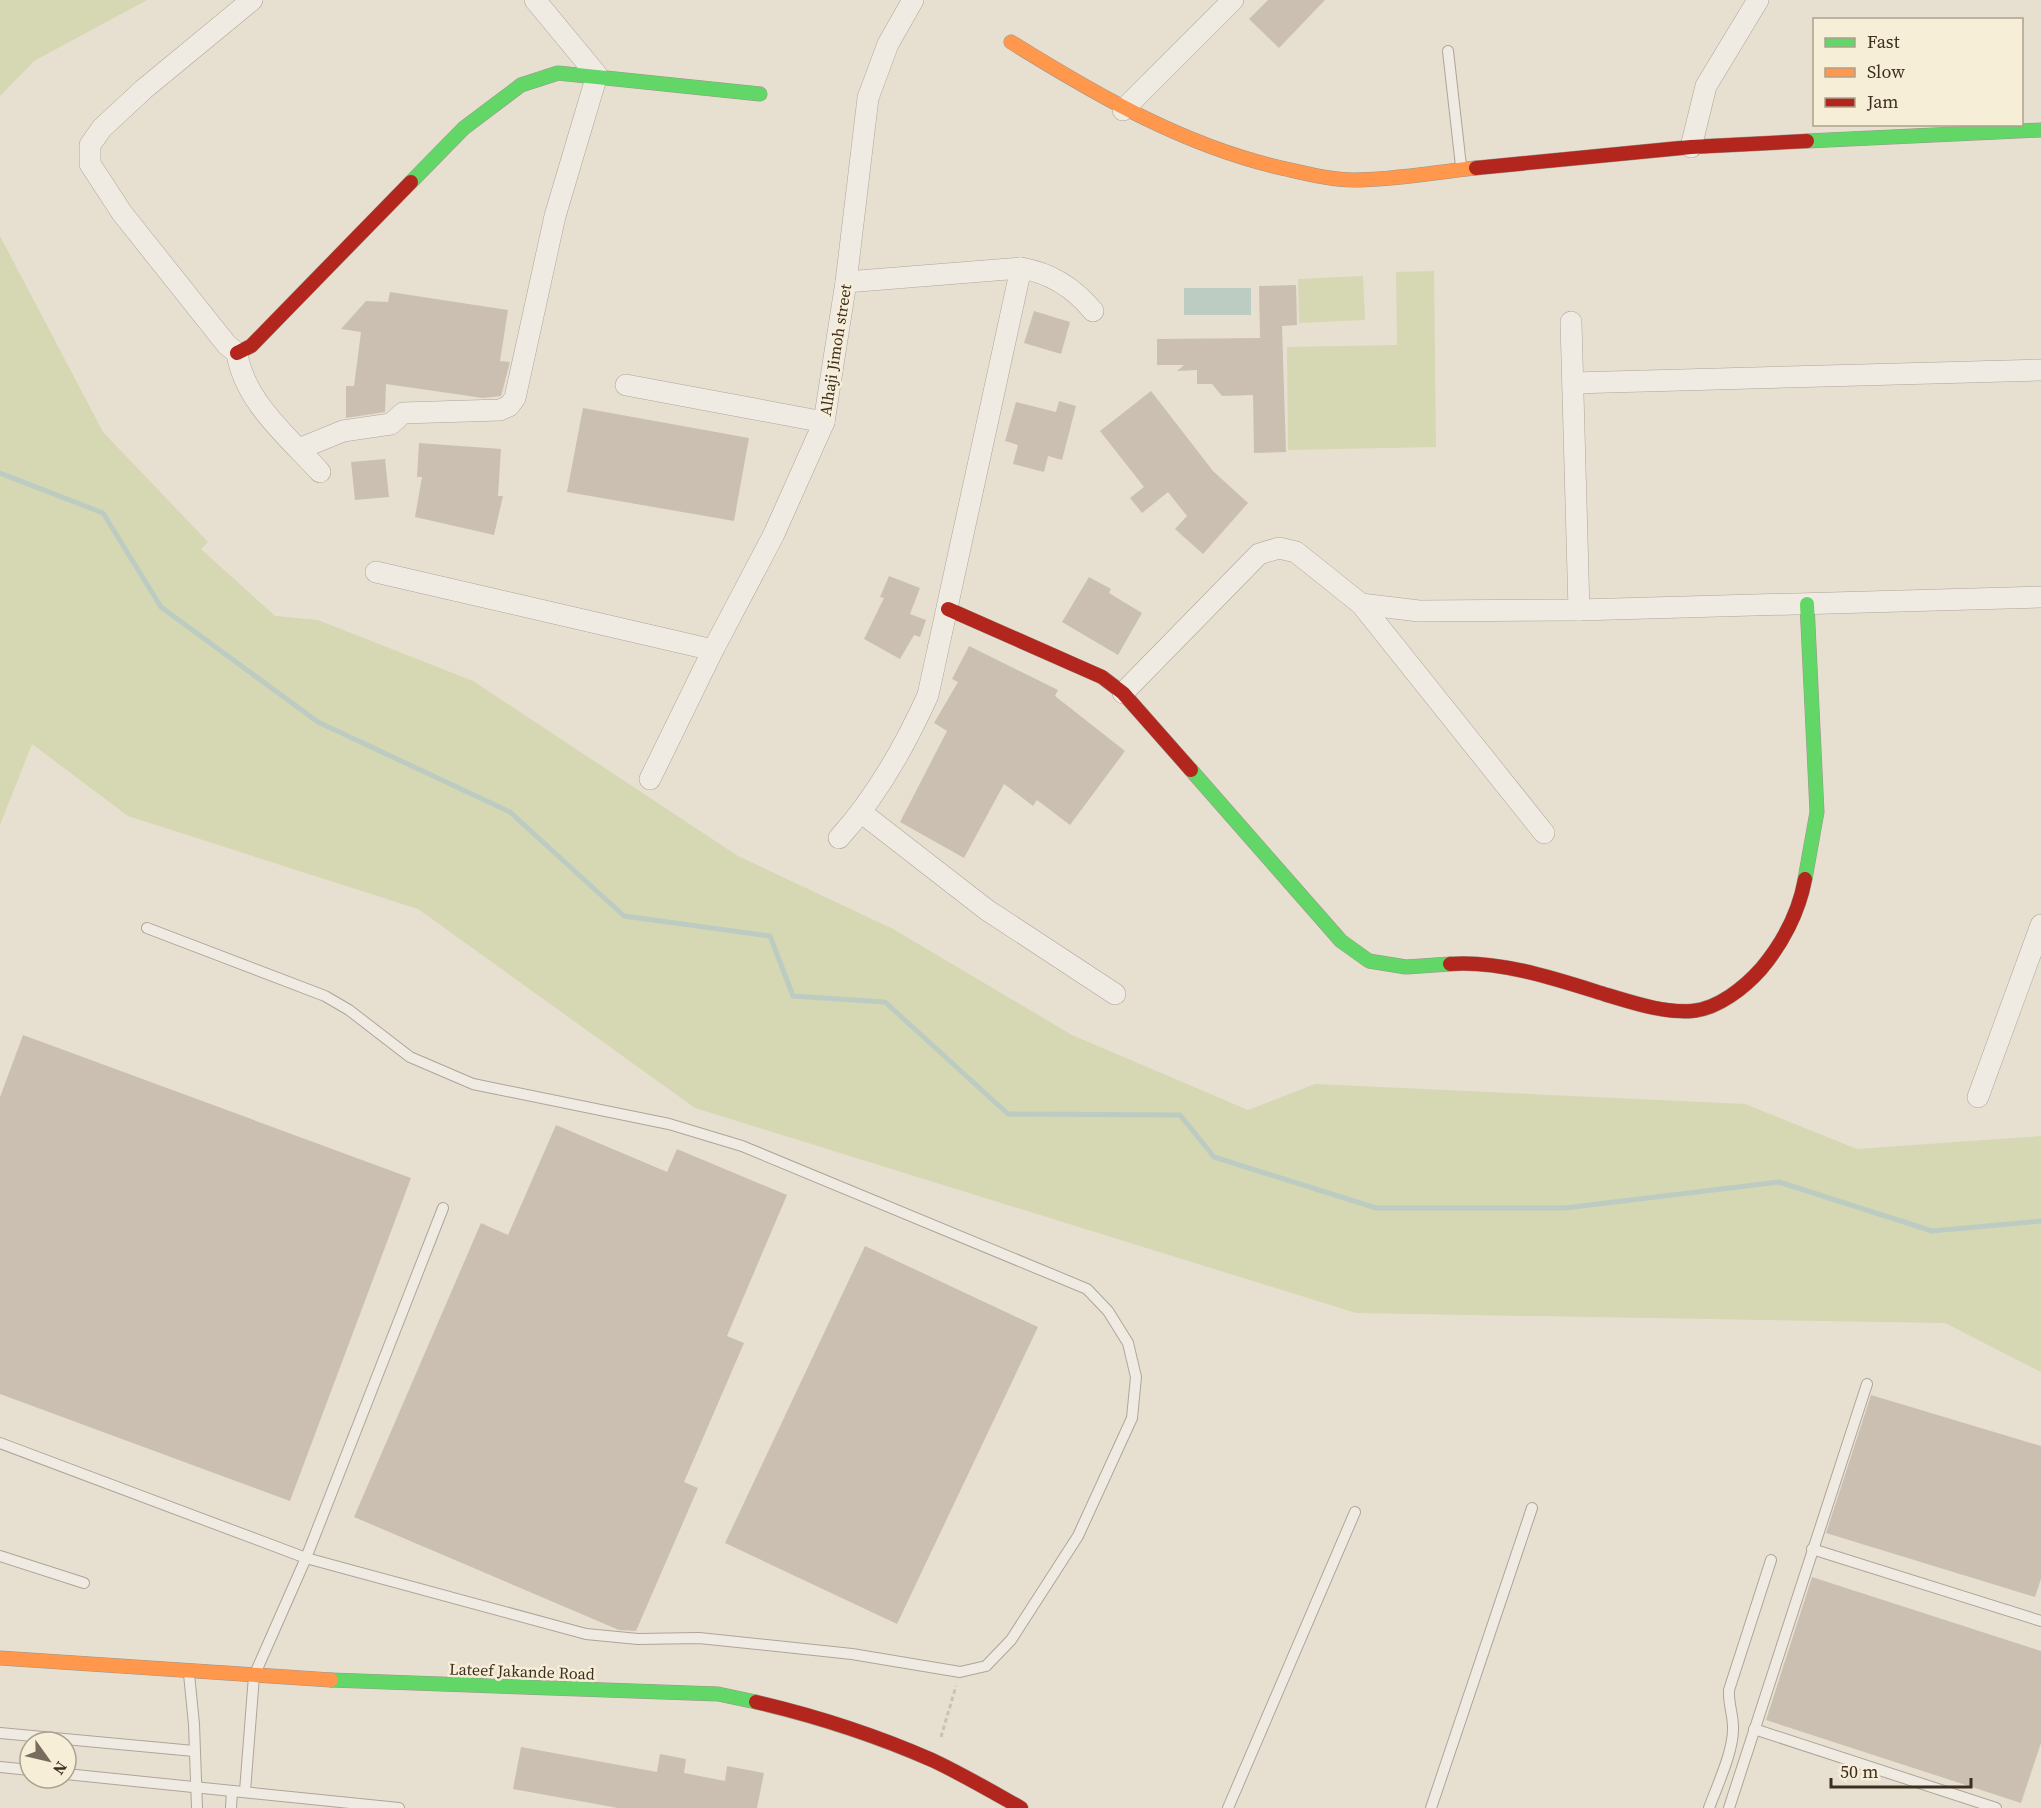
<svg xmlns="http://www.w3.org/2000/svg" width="2041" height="1808" font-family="'Source Serif 4',serif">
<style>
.green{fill:#d6d7b3}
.water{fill:#bcccc2}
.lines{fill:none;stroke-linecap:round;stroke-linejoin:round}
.stream{stroke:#bcccc2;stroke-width:5}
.building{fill:#cbbfb2}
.lane-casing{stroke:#ada599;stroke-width:12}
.street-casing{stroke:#ada599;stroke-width:22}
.fast-casing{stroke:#9c958a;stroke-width:15}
.slow-casing{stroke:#9c958a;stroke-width:15}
.jam-casing{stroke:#9c958a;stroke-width:15}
.path{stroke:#c8c2b9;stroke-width:3;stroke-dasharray:4.5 3;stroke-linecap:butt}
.lane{stroke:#efebe3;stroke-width:10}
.street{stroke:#efebe3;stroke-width:21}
.fast{stroke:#63d668;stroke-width:14}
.slow{stroke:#ff974d;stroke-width:14}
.jam{stroke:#b3261e;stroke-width:14}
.labels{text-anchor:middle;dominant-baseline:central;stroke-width:5;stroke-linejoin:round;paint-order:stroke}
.street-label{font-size:16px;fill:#3d2e20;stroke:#f7eed8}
</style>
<rect width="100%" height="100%" fill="#e7e0d1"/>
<g class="green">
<path d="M0,0H147L34,61L0,96Z"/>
<path d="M0,236L103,432L208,542L201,549L275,616L318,620L473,681L738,856L893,929L1072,1035L1248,1110L1315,1084L1745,1104L1857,1149L2041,1136V1372L1945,1323L1356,1313L695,1108L418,909L128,816L32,744L0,825Z"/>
<path d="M1434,271L1436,447L1288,450L1287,347L1397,345L1396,272Z"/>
<path d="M1363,276L1365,320L1299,323L1298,279Z"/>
</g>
<rect class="water" x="1184" y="288" width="67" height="27"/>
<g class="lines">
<path class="stream" d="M0,473L103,513L161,607L318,722L510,812L624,916L770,936L793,996L885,1002L1008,1114L1180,1115L1214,1157L1376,1208H1565L1779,1182L1932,1231L2041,1221"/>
</g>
<g class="building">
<path d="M1268,0H1325L1279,48L1249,19Z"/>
<path d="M1296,285L1297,325L1282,326L1286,452L1254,453L1253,395L1222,396L1212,384H1197V370L1177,371L1184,365H1157V339L1260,338L1259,286Z"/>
<path d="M390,292L508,310L500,361L510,362L501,396L483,398L386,384L385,412L346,418V386H354L361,332L341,329L366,301L388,302Z"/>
<path d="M1034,311L1070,322L1061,354L1024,343Z"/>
<path d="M1151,391L1213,471L1248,503L1203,554L1175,529L1187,516L1168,492L1142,513L1130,498L1144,487L1100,431Z"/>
<path d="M1059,401L1076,406L1062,460L1048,456L1044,472L1013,464L1018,445L1005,441L1016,402L1056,412Z"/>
<path d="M583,408L749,438L734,521L567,492Z"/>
<path d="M419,443L501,449L498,496H503L494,535L415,517L422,477H417Z"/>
<path d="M385,459L389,497L355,500L351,462Z"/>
<path d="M889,576L920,588L910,614L926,620L920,637L914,635L900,659L864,639L884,598L880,597Z"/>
<path d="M1089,577L1111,589L1109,593L1142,613L1118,655L1062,622Z"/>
<path d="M969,646L1058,690L1055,696L1125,751L1070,825L1037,800L1033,806L1004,784L964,858L900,822L947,731L934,723L958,682L952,679Z"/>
<path d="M23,1035L411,1178L290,1501L0,1394V1097Z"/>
<path d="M556,1125L667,1172L677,1149L787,1195L727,1336L744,1343L684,1482L698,1488L636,1631L619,1630L354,1517L481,1223L508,1235Z"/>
<path d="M865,1246L1038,1327L897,1624L725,1543Z"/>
<path d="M1871,1395L2041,1446V1579L2035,1597L1826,1533Z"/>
<path d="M1812,1577L2041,1651V1743L2021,1803L1766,1720Z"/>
<path d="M521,1747L657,1772L660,1754L686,1759L684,1773L725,1781L727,1766L764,1773L757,1808H618L513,1789Z"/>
</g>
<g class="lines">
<defs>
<g id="lane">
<path d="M1448,51L1461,166"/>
<path d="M0,1443L306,1558L586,1634L638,1639L699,1638L852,1654L960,1672L986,1666L1011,1640L1078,1536L1132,1418L1136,1377L1128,1343L1108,1311L1087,1289L742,1146L669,1124L473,1084L410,1057L349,1010L325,996L147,928"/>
<path d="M1812,1549L2041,1621"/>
<path d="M0,1556L84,1583"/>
<path d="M189,1674L194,1724L197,1808"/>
<path d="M1754,1729L1996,1808"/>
<path d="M0,1733L194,1751"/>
<path d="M0,1767L30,1770"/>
<path d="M66,1774L399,1808"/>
<path d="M245,1791L254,1676L306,1558L443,1208"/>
<path d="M231,1808L232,1791"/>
<path d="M1228,1808L1355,1512"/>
<path d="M1431,1808L1532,1508"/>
<path d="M1709,1808C1717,1786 1734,1750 1733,1727C1733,1714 1728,1703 1729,1690L1771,1560"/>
<path d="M1729,1808L1867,1384"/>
</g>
<g id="street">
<path d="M252,0L144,89L102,128L90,145V164L122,213L227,345L237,353C244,401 288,437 320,472"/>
<path d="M1123,110L1233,0"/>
<path d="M1691,147L1706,86L1758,0"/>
<path d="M846,282L1021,268C1051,273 1074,288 1093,311"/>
<path d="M1571,322L1579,610"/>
<path d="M1573,383L2041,370"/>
<path d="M626,385L824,422"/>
<path d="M299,449L343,431L391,424L403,413L500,410L509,406L515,398L555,216L597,75L535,0"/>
<path d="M376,572L713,650"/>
<path d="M1361,604L1544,833"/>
<path d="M1123,693L1259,554L1279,548L1296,552L1361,604L1419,611L1579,610L2041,597"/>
<path d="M650,779L713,650L774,534L824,422L846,282L868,98L888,44L913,0"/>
<path d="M862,813L987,910L1115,994"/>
<path d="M839,838C877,796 905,746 928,695L1021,268"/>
<path d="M1978,1097L2041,925"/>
</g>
<g id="fast">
<path d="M1807,141L2041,130"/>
<path d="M411,182L464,128L521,85L558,73L760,94"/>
<path d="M1191,770L1341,941L1369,961L1406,967L1450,964"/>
<path d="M1805,879L1817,812L1807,604"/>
<path d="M331,1680L718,1694L756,1702"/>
</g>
<g id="slow">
<path d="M1011,42C1098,96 1186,147 1286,169C1308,174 1332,180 1354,180C1394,180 1436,172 1476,168"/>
<path d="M0,1658L331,1680"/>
</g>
<g id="jam">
<path d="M1476,168L1691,147L1807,141"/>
<path d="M237,353L251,346L411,182"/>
<path d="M948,609L1102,677L1123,693L1191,770"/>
<path d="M1450,964C1501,960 1559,980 1607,995C1634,1003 1663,1013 1692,1011C1718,1009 1745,987 1761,969C1782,944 1799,912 1805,879"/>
<path d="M756,1702C816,1716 875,1735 932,1760C962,1774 991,1791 1021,1808"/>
</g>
</defs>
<use href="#lane" class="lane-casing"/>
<use href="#street" class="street-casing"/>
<use href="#fast" class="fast-casing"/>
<use href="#slow" class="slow-casing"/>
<use href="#jam" class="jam-casing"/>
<path class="path" d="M941,1737L956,1686"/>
<use href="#lane" class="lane"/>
<use href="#street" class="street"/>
<use href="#fast" class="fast"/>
<use href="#slow" class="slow"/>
<use href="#jam" class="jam"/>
</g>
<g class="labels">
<g class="street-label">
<text transform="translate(835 350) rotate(-81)">Alhaji Jimoh street</text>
<text transform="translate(522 1671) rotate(2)">Lateef Jakande Road</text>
</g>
</g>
<rect x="1813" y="18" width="210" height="108" fill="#f7eed8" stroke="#ada18e" stroke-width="1.5"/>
<rect x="1825" y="38" width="30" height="9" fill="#63d668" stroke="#ada18e" stroke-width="1.5"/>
<text x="1867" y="48" font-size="18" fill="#3d2e20">Fast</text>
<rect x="1825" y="68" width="30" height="9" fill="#ff974d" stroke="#ada18e" stroke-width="1.5"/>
<text x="1867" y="78" font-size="18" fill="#3d2e20">Slow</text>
<rect x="1825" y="98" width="30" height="9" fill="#b3261e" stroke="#ada18e" stroke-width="1.5"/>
<text x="1867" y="108" font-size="18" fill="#3d2e20">Jam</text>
<g transform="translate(48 1760) rotate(124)"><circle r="28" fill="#f7eed8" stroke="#ada18e" stroke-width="1.5"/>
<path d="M0-4.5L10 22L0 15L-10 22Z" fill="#786c5e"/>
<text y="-9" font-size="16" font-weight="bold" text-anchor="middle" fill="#3d2e20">N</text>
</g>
<path d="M1831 1778v9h140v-9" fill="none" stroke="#3d2e20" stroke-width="3"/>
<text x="1840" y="1778" font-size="18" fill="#3d2e20" stroke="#f7eed8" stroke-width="4.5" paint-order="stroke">50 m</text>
</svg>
